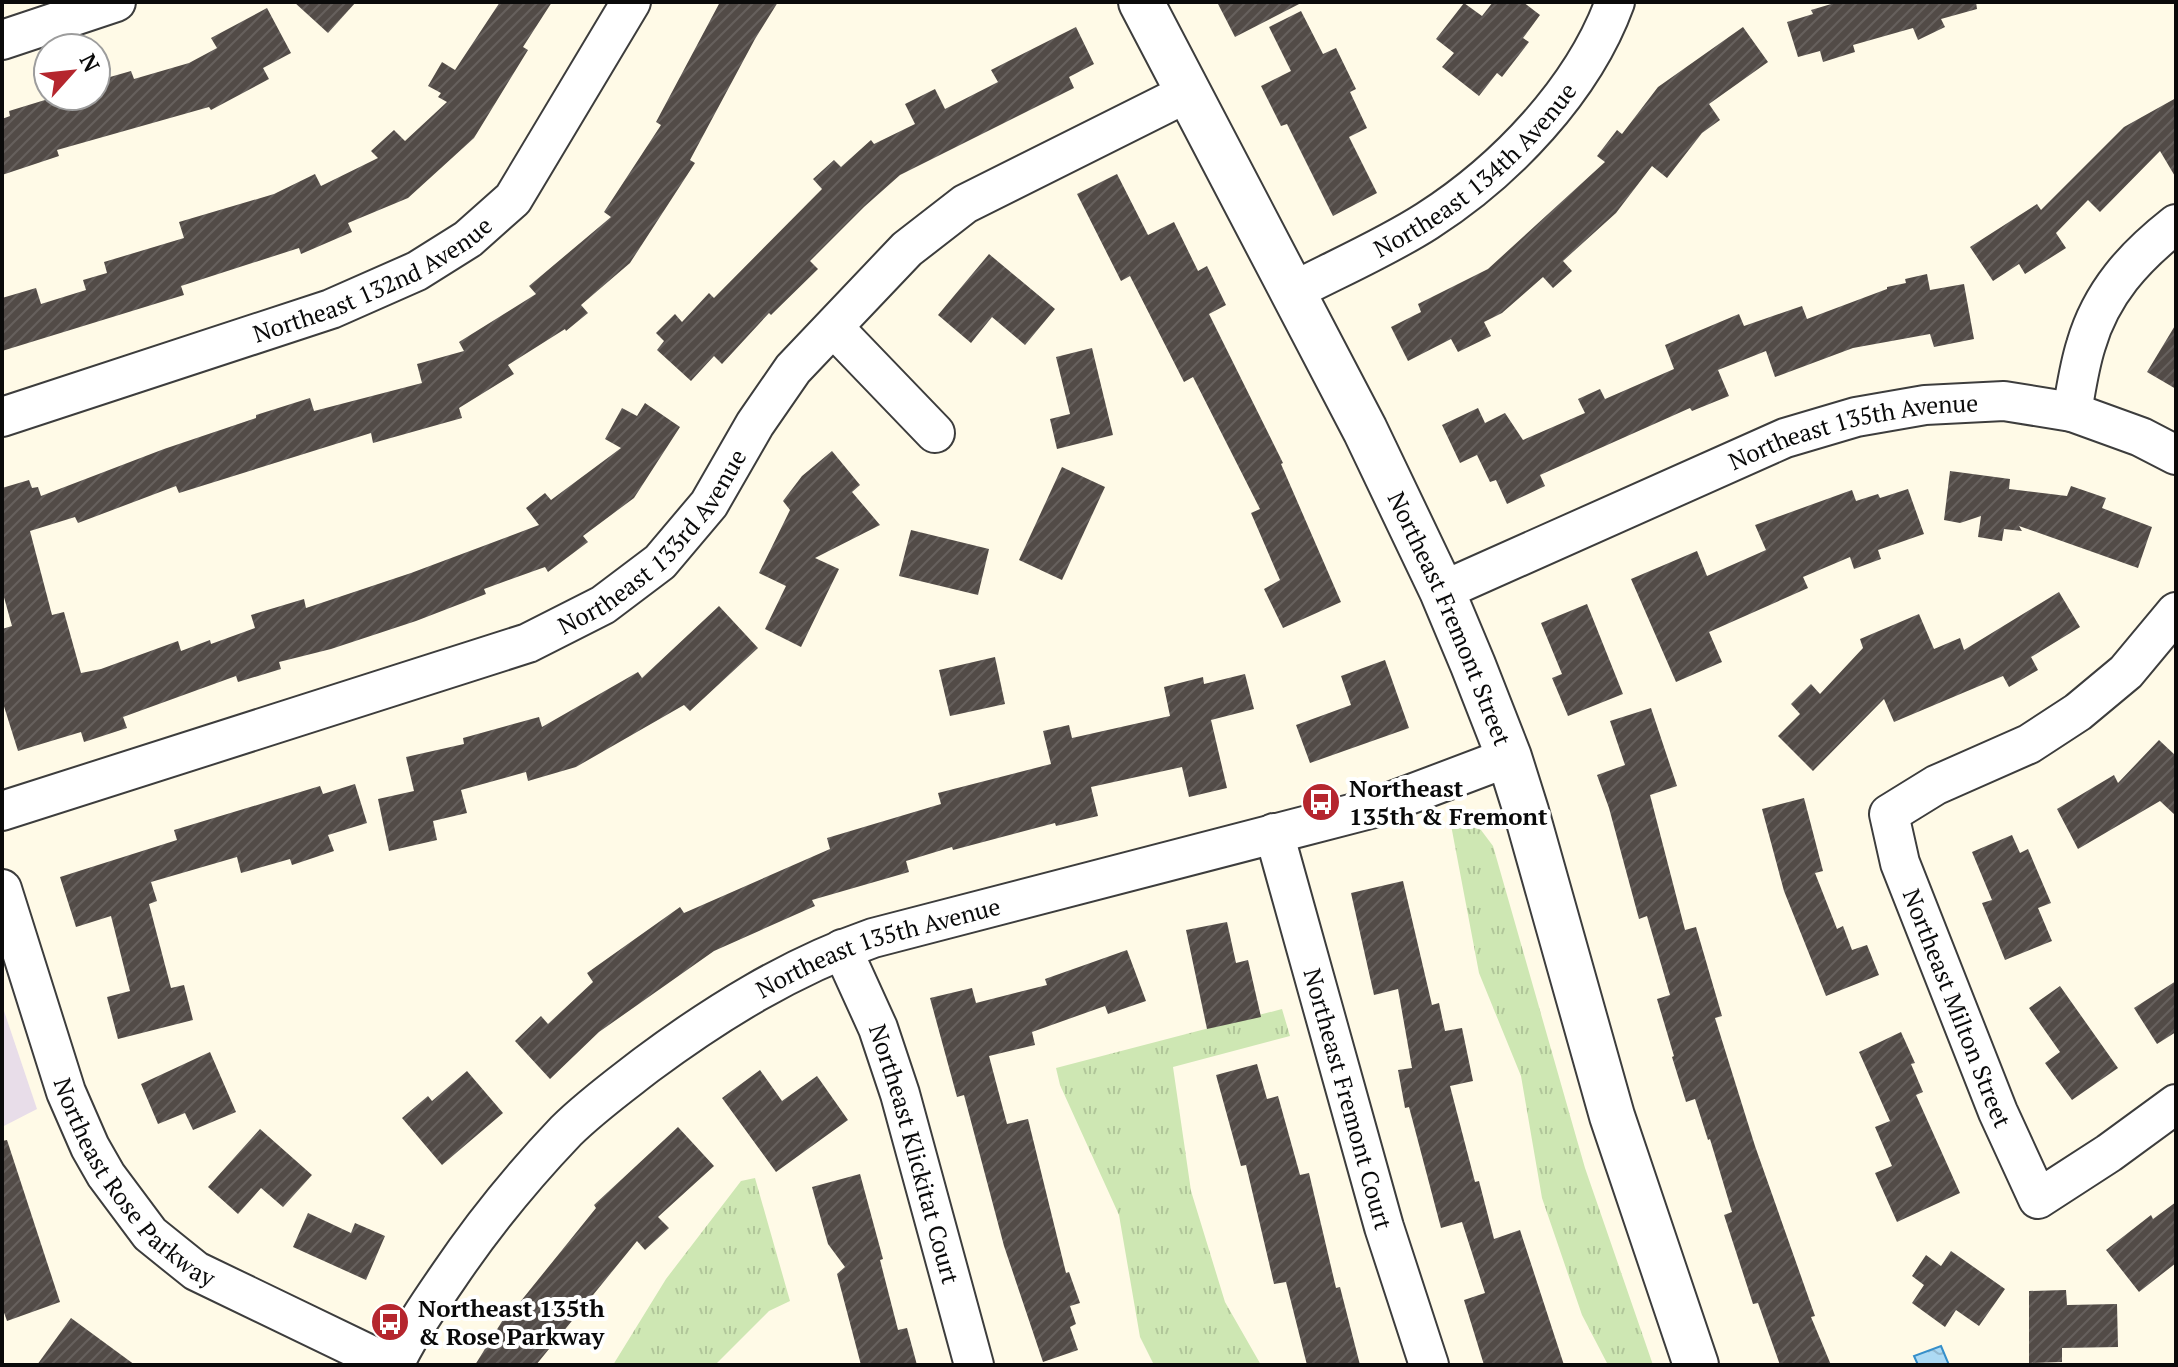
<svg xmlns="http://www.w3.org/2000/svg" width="2178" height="1367" font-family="'PT Serif',serif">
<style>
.industrial{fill:#e8dde9}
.grass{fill:url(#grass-tufts)}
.water{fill:url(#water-ripples);stroke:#368fca;stroke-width:2}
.building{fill:url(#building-hatch)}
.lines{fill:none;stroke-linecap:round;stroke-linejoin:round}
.minor-casing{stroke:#3d3d3d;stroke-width:42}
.tertiary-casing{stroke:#3d3d3d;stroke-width:48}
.minor{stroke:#fff;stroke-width:38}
.tertiary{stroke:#fff;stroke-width:44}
.labels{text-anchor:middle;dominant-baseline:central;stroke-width:8;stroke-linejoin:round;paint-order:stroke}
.street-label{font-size:24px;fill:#0a0a0a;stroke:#fff}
.poi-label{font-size:24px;font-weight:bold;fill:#0a0a0a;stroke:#fff;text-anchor:start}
</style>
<defs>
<pattern id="grass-tufts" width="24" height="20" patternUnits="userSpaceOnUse" patternTransform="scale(2)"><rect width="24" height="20" fill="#cee7b3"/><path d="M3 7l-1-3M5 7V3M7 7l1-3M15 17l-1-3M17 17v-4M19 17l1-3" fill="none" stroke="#b0c599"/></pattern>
<pattern id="water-ripples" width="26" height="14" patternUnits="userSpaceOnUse" patternTransform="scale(2)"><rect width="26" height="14" fill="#addaf4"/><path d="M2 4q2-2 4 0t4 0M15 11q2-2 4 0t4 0" fill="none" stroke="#94bad0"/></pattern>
<pattern id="building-hatch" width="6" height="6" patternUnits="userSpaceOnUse" patternTransform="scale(2)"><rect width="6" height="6" fill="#524b47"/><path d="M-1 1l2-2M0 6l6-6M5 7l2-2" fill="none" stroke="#66605d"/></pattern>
</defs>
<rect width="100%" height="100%" fill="#fffae7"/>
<path class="industrial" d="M2,1005L37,1109L2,1127Z"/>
<g class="grass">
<path d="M1462,823L1481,830L1493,846L1585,1168L1653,1365H1608L1582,1315L1542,1198L1521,1076L1479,973L1451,825Z"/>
<path d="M1282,1009L1290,1036L1173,1067L1191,1191L1225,1302L1261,1365H1154L1140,1337L1119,1215L1060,1085L1056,1068Z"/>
<path d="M755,1178L790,1301L769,1311L715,1365H613L666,1279L741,1181Z"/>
</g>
<path class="water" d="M1941,1346L1949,1365H1918L1914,1356Z"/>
<g class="building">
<path d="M294,2H356L328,33Z"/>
<path d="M500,2H552L523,47L528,50L474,138L408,198L348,223L352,232L301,254L299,248L181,286L184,295L2,351V298L36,288L41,304L86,290L83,280L107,273L104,262L184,238L179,222L274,194L315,174L321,186L378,158L371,151L394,130L405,141L447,102L438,97L441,93L428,86L442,62L455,70Z"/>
<path d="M720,2H778L755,39L690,160L695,163L630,263L581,305L588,313L566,331L565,329L508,365L514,374L459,408L462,418L373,443L371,433L179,493L176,486L78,523L75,517L30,531L52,615L64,612L81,673L101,669L178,641L181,651L210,640L211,644L255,628L251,615L304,599L306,608L411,573L539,525L526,508L545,493L551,500L621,448L605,439L622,408L637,416L645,403L680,427L634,498L583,536L588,542L548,572L545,567L484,589L486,594L416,621L331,649L279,662L281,669L238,682L236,676L123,717L127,728L84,742L81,732L18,751L2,700V629L12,626L2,590V488L29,480L32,488L38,487L41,496L164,449L256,418V415L310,398L314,411L422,383L417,364L464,351L459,342L536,294L529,286L611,217L604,212L661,125L656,122Z"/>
<path d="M1217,2H1303L1235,37Z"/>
<path d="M1493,2H1523L1540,15L1523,38L1529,42L1502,77L1497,73L1479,96L1442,67L1454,53L1436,39L1464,3L1482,16Z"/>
<path d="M1838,2H1976L1977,9L1941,19L1945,27L1918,40L1913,28L1853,45L1855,52L1823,62L1820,51L1798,57L1787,22L1813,14L1811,10Z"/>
<path d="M267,8L291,53L263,68L269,79L211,110L209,107L57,150L59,156L2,175V119L10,116L9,111L58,96H96V81L131,71L134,79L189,63L217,48L211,38Z"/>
<path d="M1301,11L1323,54L1336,48L1356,89L1350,92L1367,128L1349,137L1377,193L1333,216L1287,124L1281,126L1261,86L1291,71L1269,27Z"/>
<path d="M1076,27L1094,64L1069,77L1074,88L900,175L864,207L810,261L818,269L771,315L769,313L722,364L714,356L691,381L657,350L664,341L656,333L675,314L682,322L709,293L714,298L822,189L813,179L834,160L841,167L871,140L874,144L915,124L905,104L935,89L945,109L998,82L991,70Z"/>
<path d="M1743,27L1768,62L1709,104L1720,120L1702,133L1667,178L1652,166L1616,213L1563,261L1572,271L1553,288L1543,277L1502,313L1484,322L1491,336L1458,352L1451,339L1408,361L1391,327L1421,312L1418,304L1488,269L1605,162L1597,156L1617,130L1622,134L1658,87Z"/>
<path d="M2176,98V178L2160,151L2100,212L2088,200L2056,233L2066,248L2025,274L2019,264L1993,281L1970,247L2037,204L2041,210L2124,127Z"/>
<path d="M1117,174L1148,235L1174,222L1198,271L1207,266L1226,305L1209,314L1283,463L1281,464L1341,602L1283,628L1264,589L1280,580L1251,513L1260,509L1193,377L1184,382L1130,276L1121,281L1077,194Z"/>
<path d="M989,254L1055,309L1025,345L992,317L971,343L938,315Z"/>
<path d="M1927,274L1930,290L1964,284L1974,339L1934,347L1930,334L1853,348L1775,377L1766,351L1718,370L1729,396L1692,411L1690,408L1540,475L1545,486L1507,504L1496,480L1490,482L1477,455L1460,463L1442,425L1478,408L1485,423L1505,413L1523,440L1585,413L1578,399L1600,389L1605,399L1674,369L1665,345L1739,314L1744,326L1802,306L1807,319L1887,289V287L1906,283L1905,279Z"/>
<path d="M2176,324V389L2147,372Z"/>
<path d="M1092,348L1113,435L1057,449L1050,419L1070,414L1056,357Z"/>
<path d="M832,451L860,485L852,492L880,525L815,558L839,569L801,647L765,629L786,586L759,573L790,510L783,501L802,476Z"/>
<path d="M1062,467L1105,487L1062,580L1019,560Z"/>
<path d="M1950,471L2010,479L2009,489L2067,496L2071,486L2106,498L2102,508L2152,527L2138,568L2019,526L2022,531L2004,529L2002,541L1978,537L1981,516L1960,523L1944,520Z"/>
<path d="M1908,489L1924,534L1878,550L1881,559L1854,569L1850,557L1803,577L1808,588L1709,632L1722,662L1676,682L1631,579L1697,551L1707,576L1766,550L1755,525L1852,490L1856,501L1878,494L1880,498Z"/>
<path d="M911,530L989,549L978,595L899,576Z"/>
<path d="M2059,592L2080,627L2031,657L2038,670L2009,687L2003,676L1894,722L1884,699L1813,771L1778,736L1800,714L1791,704L1811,684L1820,694L1863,648L1860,639L1919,614L1934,649L1960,638L1964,650Z"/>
<path d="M1587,604L1623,694L1568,716L1552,678L1562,674L1541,623Z"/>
<path d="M719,606L758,648L690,711L684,705L576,767L528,781L526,772L461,790L467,813L433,821L437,840L389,851L378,799L414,791L406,757L464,744L463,738L539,717L542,727L638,672L642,678Z"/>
<path d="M995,657L1005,704L950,716L939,670Z"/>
<path d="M1385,660L1409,728L1310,763L1296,725L1351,705L1341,676Z"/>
<path d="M1245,674L1254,709L1211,720L1227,788L1189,797L1182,767L1091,787L1098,816L1056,826L1055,823L953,850L952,847L906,861L909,872L812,900L815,906L714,951L599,1032L550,1079L515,1041L541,1016L548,1024L593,982L587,973L680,907L684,913L830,849L827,838L941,804L938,793L1051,764L1043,731L1069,725L1072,738L1170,716L1164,687L1203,677L1204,684Z"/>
<path d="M1651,708L1677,786L1650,795L1685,930L1696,927L1722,1016L1715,1018L1755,1146L1815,1316L1811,1317L1831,1365H1780L1758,1303L1753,1304L1724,1215L1732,1212L1710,1139L1708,1140L1695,1099L1686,1102L1672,1057L1674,1056L1657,999L1670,995L1647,916L1639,919L1609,808L1597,775L1625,765L1610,721Z"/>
<path d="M2159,740L2176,756V816L2160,801L2078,849L2057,809L2114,775L2118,783Z"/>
<path d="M355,784L367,823L328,835L334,851L292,865L290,859L241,873L237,857L151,882L157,901L149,904L171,988L184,985L193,1020L118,1039L107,997L130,991L111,916L76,927L60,877L177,840L174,830L320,786L323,794Z"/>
<path d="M1804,798L1823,871L1815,873L1837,929L1843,926L1852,950L1867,945L1879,975L1826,996L1784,891L1762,809Z"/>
<path d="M2012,835L2020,853L2028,849L2051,903L2038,908L2052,941L2005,960L1982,903L1992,900L1972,852Z"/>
<path d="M1403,881L1432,1005L1439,1003L1445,1031L1462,1028L1473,1081L1450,1086L1475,1182L1479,1181L1494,1239L1520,1230L1564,1365H1484L1464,1300L1485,1293L1462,1222L1441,1228L1409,1107L1405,1108L1398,1070L1412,1068L1398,989L1374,995L1351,893Z"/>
<path d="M1227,922L1236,963L1248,960L1261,1017L1207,1029L1186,930Z"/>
<path d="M1127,950L1146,1001L1108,1014L1105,1006L1032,1032L1035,1045L989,1056L1007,1124L1028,1119L1066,1273L1069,1272L1080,1303L1070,1306L1076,1324L1070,1327L1078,1350L1043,1362L1004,1246L964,1095L957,1097L930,998L972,988L976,1003L1047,985L1045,979Z"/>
<path d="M2176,981V1032L2157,1044L2134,1008Z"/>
<path d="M2060,986L2118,1068L2072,1100L2045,1063L2060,1052L2029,1008Z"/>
<path d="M1901,1032L1915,1063L1911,1064L1923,1092L1916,1095L1960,1193L1897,1222L1875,1173L1892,1166L1875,1127L1890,1121L1859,1052Z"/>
<path d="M210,1052L236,1112L193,1130L185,1113L158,1124L141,1084Z"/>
<path d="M1257,1064L1267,1099L1278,1096L1300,1175L1309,1173L1336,1288L1340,1287L1360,1365H1307L1286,1282L1274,1284L1246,1165L1241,1166L1216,1075Z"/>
<path d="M760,1070L782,1101L817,1076L848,1120L776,1172L722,1098Z"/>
<path d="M467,1071L503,1113L442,1165L402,1118L428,1096L432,1101Z"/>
<path d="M678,1127L714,1166L658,1217L669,1228L645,1250L637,1241L536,1365H475L509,1310L512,1312L596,1208L594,1205Z"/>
<path d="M260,1129L312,1175L283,1207L261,1188L238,1214L208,1187Z"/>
<path d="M7,1140L60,1302L7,1321L2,1307V1141Z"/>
<path d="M860,1174L883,1259L880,1260L898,1330L907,1328L917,1365H861L837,1274L845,1267L828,1244L812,1187Z"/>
<path d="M2176,1202V1263L2139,1292L2106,1250L2151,1215L2153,1219Z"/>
<path d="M308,1213L351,1233L355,1223L385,1236L366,1280L293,1247Z"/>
<path d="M1951,1251L2005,1289L1979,1326L1956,1310L1945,1327L1912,1303L1924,1285L1912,1276L1926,1255L1941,1266Z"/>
<path d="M2066,1290L2067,1305L2117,1304L2118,1347L2062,1348V1362L2029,1363V1291Z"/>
<path d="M71,1318L135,1365H37Z"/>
</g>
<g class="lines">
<defs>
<g id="minor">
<path d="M2,40L116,2"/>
<path id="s1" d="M1292,292C1336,269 1385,248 1427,221C1505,171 1583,90 1615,2"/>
<path d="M834,328L935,433"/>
<path d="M2072,412C2076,390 2079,367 2086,345C2101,293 2134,257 2176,224"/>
<path id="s2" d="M2,417L331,309L417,271L468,239L513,199L631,2"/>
<path id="s3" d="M1442,591L1785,438L1856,417L1925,405L2004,401L2072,412L2141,437L2176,455"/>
<path id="s4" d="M2176,612L2126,672L2078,712L2029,744L1936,785L1889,814L1900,863L1998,1112L2038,1199L2109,1153L2176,1104"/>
<path id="s5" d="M2,811L528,643L603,605L660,562L709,504L755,424L793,369L907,249L965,204L1189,92"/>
<path id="s6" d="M1274,833L1384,1227L1429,1365"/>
<path id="s7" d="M2,889L66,1092L90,1147L106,1175L150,1234L196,1271L391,1365"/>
<path id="s8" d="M842,949L878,1028L900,1094L974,1365"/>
<path id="s9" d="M394,1365C409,1334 428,1306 448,1277C483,1225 523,1176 566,1131C590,1107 619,1086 646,1065C716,1013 790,967 873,938L1374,808L1509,757"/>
</g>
<g id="tertiary">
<path id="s10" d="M1141,2L1365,430L1442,591L1473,665L1509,757L1526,811L1612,1116L1696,1365"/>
</g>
</defs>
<use href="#minor" class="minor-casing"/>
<use href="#tertiary" class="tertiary-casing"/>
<use href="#minor" class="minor"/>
<use href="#tertiary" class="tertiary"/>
</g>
<defs>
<symbol id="bus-disc" viewBox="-11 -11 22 22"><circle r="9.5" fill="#b5262e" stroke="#fff"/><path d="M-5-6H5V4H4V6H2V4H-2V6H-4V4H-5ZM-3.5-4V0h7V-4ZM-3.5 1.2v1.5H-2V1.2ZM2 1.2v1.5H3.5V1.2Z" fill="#fff"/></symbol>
</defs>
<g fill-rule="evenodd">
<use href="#bus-disc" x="1299" y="780" width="44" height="44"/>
<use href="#bus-disc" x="368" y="1300" width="44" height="44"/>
</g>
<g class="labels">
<g class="street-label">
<text stroke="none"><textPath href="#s1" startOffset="222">Northeast 134th Avenue</textPath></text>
<text stroke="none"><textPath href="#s2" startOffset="396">Northeast 132nd Avenue</textPath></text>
<text stroke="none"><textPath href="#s3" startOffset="444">Northeast 135th Avenue</textPath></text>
<text stroke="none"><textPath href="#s5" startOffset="716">Northeast 133rd Avenue</textPath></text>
<text stroke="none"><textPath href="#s10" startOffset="690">Northeast Fremont Street</textPath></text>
<text stroke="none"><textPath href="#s9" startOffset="658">Northeast 135th Avenue</textPath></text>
<text stroke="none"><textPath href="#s4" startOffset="562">Northeast Milton Street</textPath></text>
<text stroke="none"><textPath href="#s6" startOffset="276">Northeast Fremont Court</textPath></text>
<text stroke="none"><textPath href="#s8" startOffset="218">Northeast Klickitat Court</textPath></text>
<text stroke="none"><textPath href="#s7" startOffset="328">Northeast Rose Parkway</textPath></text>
</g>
<g class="poi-label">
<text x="1349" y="788">Northeast<tspan x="1349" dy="28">135th &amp; Fremont</tspan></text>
<text x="418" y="1308">Northeast 135th<tspan x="418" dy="28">&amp; Rose Parkway</tspan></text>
</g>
</g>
<rect width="2178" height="1367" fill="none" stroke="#0a0a0a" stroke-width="8"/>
<g transform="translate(72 72) rotate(63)"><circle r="38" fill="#ffffff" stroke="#9d9d9d" stroke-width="2"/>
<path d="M0-6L14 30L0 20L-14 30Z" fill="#b5262e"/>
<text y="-12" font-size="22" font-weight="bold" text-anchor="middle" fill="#0a0a0a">N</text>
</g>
</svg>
